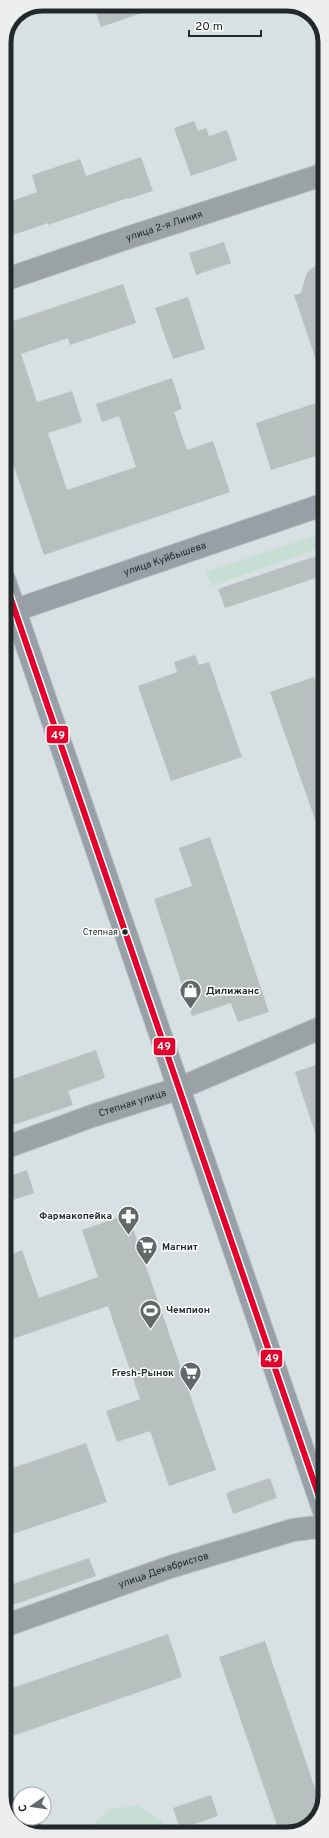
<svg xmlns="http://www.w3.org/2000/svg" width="329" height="1838" font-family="Overpass,sans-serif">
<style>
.green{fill:#c6ded3}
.building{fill:#b8bfbf}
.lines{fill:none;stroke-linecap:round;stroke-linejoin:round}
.minor-casing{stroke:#b7bec0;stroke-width:24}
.secondary-casing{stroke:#b7bec0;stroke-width:24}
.minor{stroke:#9aa2a6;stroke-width:22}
.secondary{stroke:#97a0a6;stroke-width:22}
.bus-1-casing{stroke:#fff;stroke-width:9}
.bus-1{stroke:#e4002b;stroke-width:6}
.bus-dot{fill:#22292a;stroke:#fff;stroke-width:1.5}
.labels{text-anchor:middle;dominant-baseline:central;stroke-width:3;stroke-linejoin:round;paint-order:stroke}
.bus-label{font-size:9px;fill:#22292a;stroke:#fff;text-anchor:end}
.street-label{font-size:10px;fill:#22292a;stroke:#fff}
.poi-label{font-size:10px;font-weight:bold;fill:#22292a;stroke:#fff;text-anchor:start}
.rim{fill:none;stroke:#22292a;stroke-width:5}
.line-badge{stroke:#fff;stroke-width:1.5}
.badge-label{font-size:11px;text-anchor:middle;font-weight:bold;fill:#fff}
</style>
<rect width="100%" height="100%" fill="#d7e0e2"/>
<g class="green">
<path d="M325,532V546L212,586L206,572Z"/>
<path d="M137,1805L161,1820L168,1834H83L108,1810Z"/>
</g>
<g class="building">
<path d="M93,4H158L159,7L101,27Z"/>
<path d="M194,121L198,131L206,128L209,136L227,130L237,160L191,176L174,128Z"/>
<path d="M141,157L153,191L128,199V198L48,225V223L4,238V204L37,192L32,175L80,159L86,176Z"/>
<path d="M224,242L231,263L196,275L189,253Z"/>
<path d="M325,261V375H321L294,295L301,293L306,275L309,270Z"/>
<path d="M123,284L136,323L70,345L68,338L21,354L37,402L72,391L82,422L48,433L67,490L136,467L119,416L102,422L96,404L172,378L182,409L174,412L187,450L213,441L230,492L44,555L4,437V315H7L10,322Z"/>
<path d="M188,297L205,349L173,359L155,308Z"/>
<path d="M325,400V453L271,470L256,423Z"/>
<path d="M325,553V575L225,608L218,589Z"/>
<path d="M195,655L199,665L209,662L242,757L171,781L138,686L177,672L174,662Z"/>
<path d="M314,677L325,706V839H322L270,692Z"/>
<path d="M210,837L269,1012L238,1022L231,1003L192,1016L154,899L192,886L179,848Z"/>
<path d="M96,1050L105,1078L68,1091L73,1105L4,1128V1082Z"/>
<path d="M325,1062V1150L321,1151L295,1072Z"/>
<path d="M27,1170L34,1193L4,1203V1178Z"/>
<path d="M128,1214L216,1470L169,1486L150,1431L117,1442L106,1411L140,1399L108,1306L4,1342V1257L22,1250L39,1298L98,1277L82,1230Z"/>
<path d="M86,1443L107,1502L4,1537V1471Z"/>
<path d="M270,1478L277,1498L233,1514L226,1493Z"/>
<path d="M89,1558L96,1576L4,1608V1587Z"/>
<path d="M168,1634L182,1677L4,1739V1691Z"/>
<path d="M265,1641L321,1806L315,1821L292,1834H280L219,1657Z"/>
<path d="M211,1795L218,1816L180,1829L173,1808Z"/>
</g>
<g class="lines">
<defs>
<g id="minor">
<path id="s1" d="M4,280L127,238L325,174"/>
<path id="s2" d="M4,1148L92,1116L180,1088L325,1026"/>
<path id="s3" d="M4,1626L170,1567L293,1530L325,1526"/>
</g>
<g id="secondary">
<path d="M4,579L325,1514"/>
<path id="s4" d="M4,614L325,504"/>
</g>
</defs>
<use href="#minor" class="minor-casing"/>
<use href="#secondary" class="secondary-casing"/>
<use href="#minor" class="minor"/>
<use href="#secondary" class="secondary"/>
<defs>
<path id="bus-1" d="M4,579L325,1514"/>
</defs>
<use href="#bus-1" class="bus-1-casing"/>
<use href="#bus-1" class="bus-1"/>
</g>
<defs>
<symbol id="shop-pin" viewBox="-11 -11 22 30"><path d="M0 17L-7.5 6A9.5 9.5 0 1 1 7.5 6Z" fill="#61696a" stroke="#fff"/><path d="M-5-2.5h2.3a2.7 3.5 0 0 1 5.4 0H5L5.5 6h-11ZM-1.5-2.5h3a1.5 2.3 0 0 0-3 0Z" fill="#fff"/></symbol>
<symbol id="pharmacy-pin" viewBox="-11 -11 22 30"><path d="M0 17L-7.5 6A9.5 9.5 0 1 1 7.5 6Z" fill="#61696a" stroke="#fff"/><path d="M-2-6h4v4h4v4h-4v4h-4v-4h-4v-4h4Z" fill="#fff"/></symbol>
<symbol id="supermarket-pin" viewBox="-11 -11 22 30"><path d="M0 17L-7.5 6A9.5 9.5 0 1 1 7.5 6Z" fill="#61696a" stroke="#fff"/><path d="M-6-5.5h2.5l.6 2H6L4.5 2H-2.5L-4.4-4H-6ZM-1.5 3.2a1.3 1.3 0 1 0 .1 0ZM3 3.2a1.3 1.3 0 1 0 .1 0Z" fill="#fff"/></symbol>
<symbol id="stadium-pin" viewBox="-11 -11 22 30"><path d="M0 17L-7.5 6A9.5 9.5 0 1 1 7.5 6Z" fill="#61696a" stroke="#fff"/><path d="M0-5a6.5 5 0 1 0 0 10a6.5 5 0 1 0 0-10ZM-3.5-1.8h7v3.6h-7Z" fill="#fff"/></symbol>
</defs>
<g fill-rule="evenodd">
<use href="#shop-pin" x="178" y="978" width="25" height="34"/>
<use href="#pharmacy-pin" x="116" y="1204" width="25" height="34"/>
<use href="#supermarket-pin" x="134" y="1234" width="25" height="34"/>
<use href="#stadium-pin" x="138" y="1298" width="25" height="34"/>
<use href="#supermarket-pin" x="178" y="1360" width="25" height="34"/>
</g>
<circle class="bus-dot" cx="125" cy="932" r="3.5"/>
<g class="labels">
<g class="bus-label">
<text x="118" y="932">Степная</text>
</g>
<g class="street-label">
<text stroke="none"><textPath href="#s1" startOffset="169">улица 2-я Линия</textPath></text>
<text stroke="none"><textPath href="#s4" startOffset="170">улица Куйбышева</textPath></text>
<text stroke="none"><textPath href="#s2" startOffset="136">Степная улица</textPath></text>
<text stroke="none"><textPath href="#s3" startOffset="169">улица Декабристов</textPath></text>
</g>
<g class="poi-label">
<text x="206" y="991">Дилижанс</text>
<text x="112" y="1216" text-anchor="end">Фармакопейка</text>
<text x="162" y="1247">Магнит</text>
<text x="166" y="1310">Чемпион</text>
<text x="174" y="1373" text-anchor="end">Fresh-Рынок</text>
</g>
</g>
<path d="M0 0H329V1838H0ZM42 11H287A31 31 0 0 1 318 42V1796A31 31 0 0 1 287 1827H42A31 31 0 0 1 11 1796V42A31 31 0 0 1 42 11Z" fill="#edeeee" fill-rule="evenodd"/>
<path class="rim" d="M42 11H287A31 31 0 0 1 318 42V1796A31 31 0 0 1 287 1827H42A31 31 0 0 1 11 1796V42A31 31 0 0 1 42 11Z"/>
<g class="line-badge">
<rect x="46" y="725" width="23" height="19" rx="4" fill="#e4002b"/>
<rect x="153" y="1037" width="23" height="19" rx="4" fill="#e4002b"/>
<rect x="260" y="1349" width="23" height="19" rx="4" fill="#e4002b"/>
</g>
<g class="badge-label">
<text x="58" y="739">49</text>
<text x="164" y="1050">49</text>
<text x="272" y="1362">49</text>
</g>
<g transform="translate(32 1806) rotate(257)"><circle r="19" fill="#ffffff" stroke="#a7a9aa"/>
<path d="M0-3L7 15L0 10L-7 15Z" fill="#61696a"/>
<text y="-6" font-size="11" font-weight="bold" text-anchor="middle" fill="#22292a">С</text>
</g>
<path d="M189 30v6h72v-6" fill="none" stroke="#22292a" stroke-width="2"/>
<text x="195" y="30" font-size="12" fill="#22292a" stroke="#ffffff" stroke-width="3" paint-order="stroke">20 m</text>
</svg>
